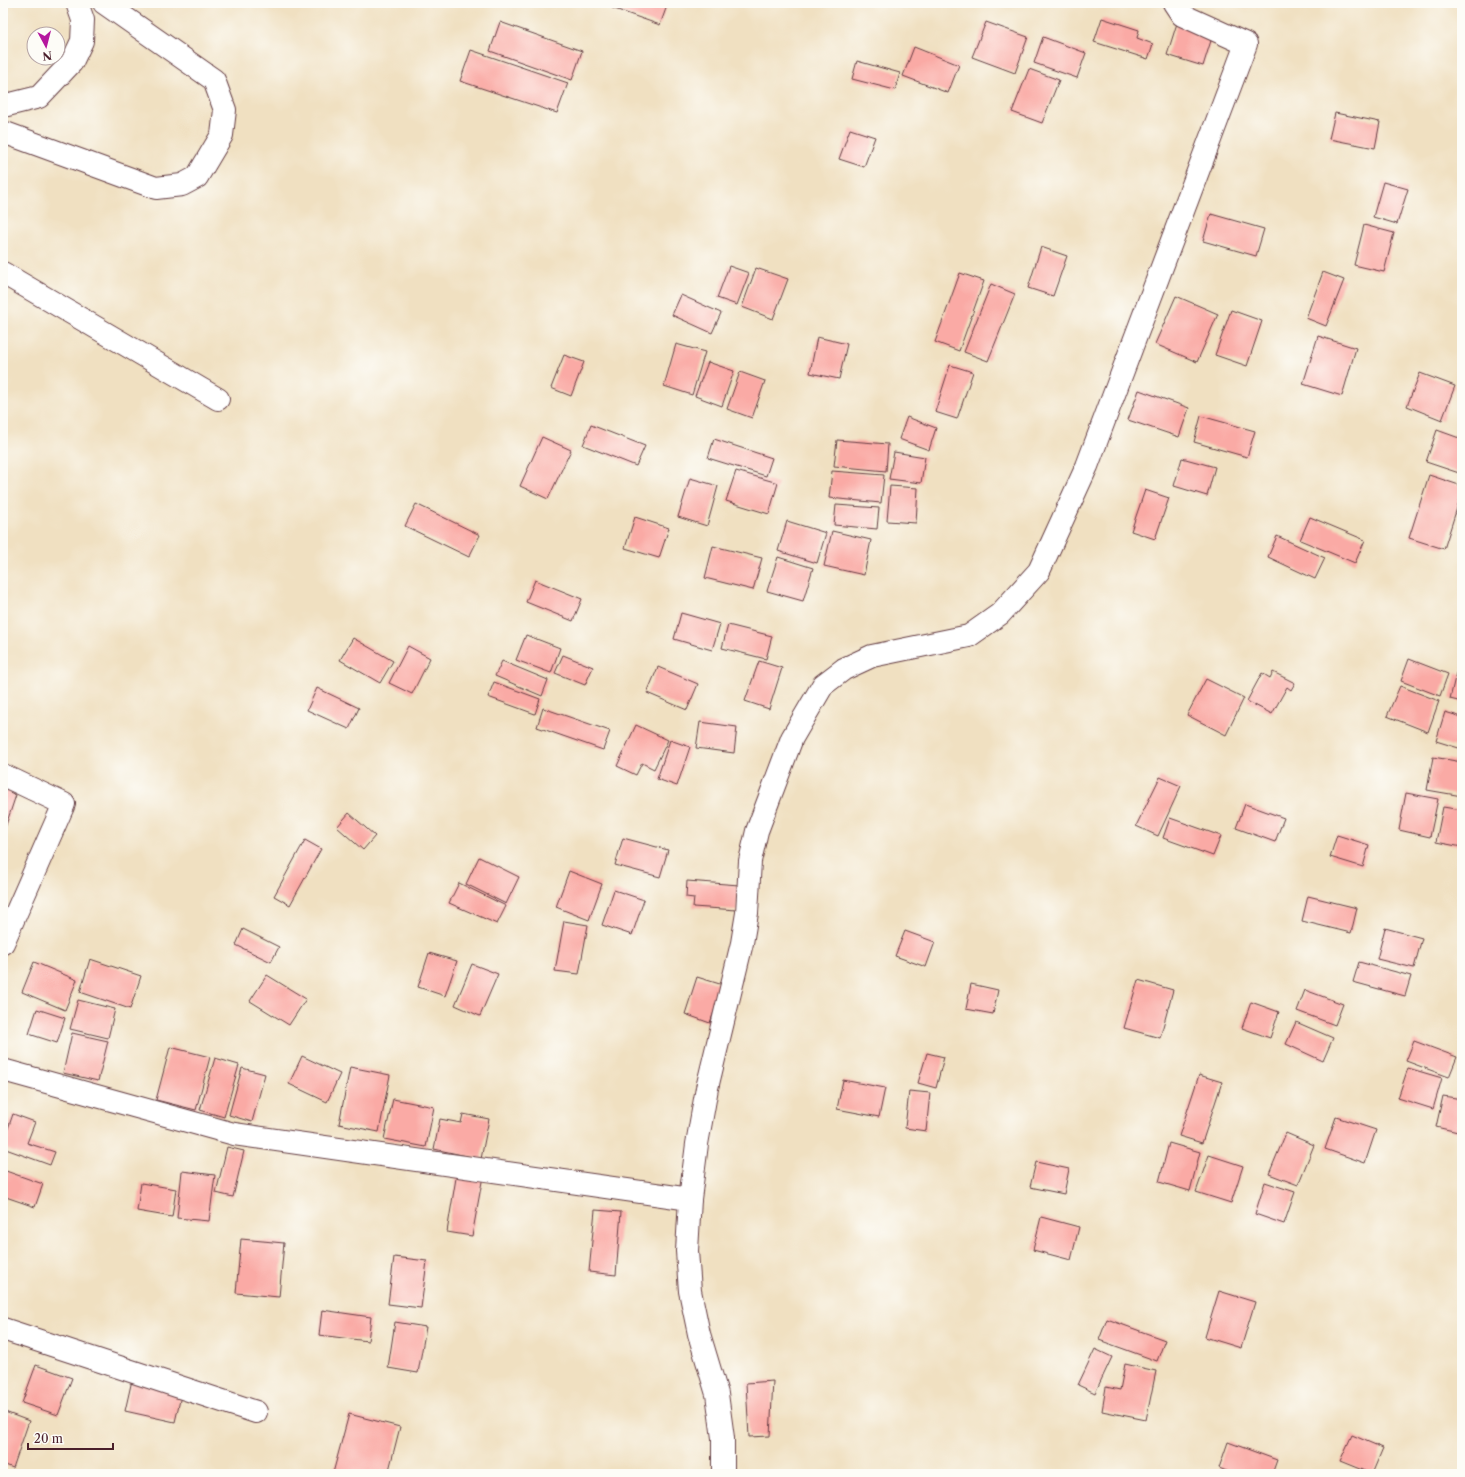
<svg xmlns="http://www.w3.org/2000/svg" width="1465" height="1477" font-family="'Libre Caslon Text',serif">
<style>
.building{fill:#faaaa5}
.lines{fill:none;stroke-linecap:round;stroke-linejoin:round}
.minor-casing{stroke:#633c42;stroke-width:24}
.minor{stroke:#fff;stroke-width:22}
</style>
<rect width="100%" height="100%" fill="#fdfcf7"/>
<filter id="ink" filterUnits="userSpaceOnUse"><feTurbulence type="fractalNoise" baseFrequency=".025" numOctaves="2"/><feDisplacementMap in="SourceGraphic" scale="8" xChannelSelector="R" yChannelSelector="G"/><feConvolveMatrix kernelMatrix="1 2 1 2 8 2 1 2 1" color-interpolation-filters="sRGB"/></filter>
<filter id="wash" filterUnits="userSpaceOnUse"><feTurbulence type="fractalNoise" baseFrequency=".012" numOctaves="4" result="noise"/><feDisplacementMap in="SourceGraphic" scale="16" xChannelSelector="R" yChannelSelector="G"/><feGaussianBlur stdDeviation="0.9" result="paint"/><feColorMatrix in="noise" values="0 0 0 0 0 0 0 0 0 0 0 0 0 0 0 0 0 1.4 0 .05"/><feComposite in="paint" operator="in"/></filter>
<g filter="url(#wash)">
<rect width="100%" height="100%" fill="#f0e0c1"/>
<g id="blocks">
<g class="building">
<path d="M614,3H668L660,25L612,8Z"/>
<path d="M1102,18L1139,30L1137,38L1153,44L1148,59L1094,42Z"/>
<path d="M1178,20L1214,31L1203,66L1167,55Z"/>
<path d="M500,22L582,51L572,80L490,51Z"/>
<path d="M986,22L1028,37L1015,73L972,57Z"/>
<path d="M1043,37L1086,53L1077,78L1034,63Z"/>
<path d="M914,47L959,65L948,93L903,76Z"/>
<path d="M471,50L568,83L557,113L460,81Z"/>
<path d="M857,61L900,73L895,90L852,79Z"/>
<path d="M1029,69L1059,80L1042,123L1012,112Z"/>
<path d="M1335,113L1380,122L1375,148L1329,139Z"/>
<path d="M850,129L875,137L864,167L839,159Z"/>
<path d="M1383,182L1408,189L1397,224L1373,217Z"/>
<path d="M1211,214L1264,229L1256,256L1203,241Z"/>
<path d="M1364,225L1394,233L1384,272L1354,265Z"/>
<path d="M1041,247L1067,256L1053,296L1028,288Z"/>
<path d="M729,266L749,273L737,305L717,298Z"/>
<path d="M756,268L788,279L773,319L742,307Z"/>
<path d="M1323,272L1344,280L1326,326L1306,318Z"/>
<path d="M960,273L984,281L959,351L935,342Z"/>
<path d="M991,284L1015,294L988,361L964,352Z"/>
<path d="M681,295L721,313L712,333L672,315Z"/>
<path d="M1176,296L1218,314L1197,362L1155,344Z"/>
<path d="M1231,310L1262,321L1247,366L1215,355Z"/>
<path d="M1318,336L1356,348L1342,396L1303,384Z"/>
<path d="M817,337L847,344L839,379L810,373Z"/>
<path d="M676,344L705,352L692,395L664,386Z"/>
<path d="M564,355L584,362L571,396L551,388Z"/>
<path d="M708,362L734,371L722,406L695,396Z"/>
<path d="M950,365L973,372L957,419L935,412Z"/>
<path d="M740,372L765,381L752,418L727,409Z"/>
<path d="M1420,373L1455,386L1442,420L1407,406Z"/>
<path d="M1139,390L1189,408L1179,437L1128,420Z"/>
<path d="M1201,416L1255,431L1247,457L1194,442Z"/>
<path d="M907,417L936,428L929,450L899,439Z"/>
<path d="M591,425L645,446L636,466L583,445Z"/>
<path d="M1437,430L1462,439V474L1426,462Z"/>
<path d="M542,437L571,450L548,499L520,486Z"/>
<path d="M714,439L772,458L766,476L708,458Z"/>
<path d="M837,440L888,444L886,471L834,466Z"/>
<path d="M894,452L925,457L921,483L889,479Z"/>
<path d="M1182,458L1215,467L1207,496L1174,486Z"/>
<path d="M736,471L778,483L769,514L726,501Z"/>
<path d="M832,471L884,475L881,503L829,498Z"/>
<path d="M1429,475L1462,486V492L1444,549L1409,538Z"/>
<path d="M690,478L718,486L707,526L678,517Z"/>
<path d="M890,486L918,488L916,523L887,521Z"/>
<path d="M1145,490L1169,498L1155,539L1131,531Z"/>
<path d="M416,504L480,535L469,557L405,526Z"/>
<path d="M836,505L879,508L877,529L834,525Z"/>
<path d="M635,517L669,528L659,558L625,548Z"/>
<path d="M1310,517L1365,540L1355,563L1300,540Z"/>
<path d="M787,521L826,533L817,563L778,551Z"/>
<path d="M832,531L871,540L864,575L824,566Z"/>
<path d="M1277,536L1325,558L1315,579L1268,557Z"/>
<path d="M713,546L762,558L753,590L705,578Z"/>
<path d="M778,557L813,568L803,601L767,591Z"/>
<path d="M535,580L582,599L573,621L526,602Z"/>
<path d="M681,613L720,624L712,650L674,639Z"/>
<path d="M728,625L772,636L766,659L722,648Z"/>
<path d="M526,635L560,648L551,673L516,660Z"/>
<path d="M353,638L393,661L380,683L340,660Z"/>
<path d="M408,646L430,658L412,694L389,683Z"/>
<path d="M563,655L593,667L585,685L555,673Z"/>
<path d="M1409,659L1448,674L1440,696L1401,681Z"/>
<path d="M502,661L548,680L542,696L495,676Z"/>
<path d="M759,661L782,668L769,709L745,701Z"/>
<path d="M658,667L698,684L687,710L647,693Z"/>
<path d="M1273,672L1295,683L1291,690L1287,687L1272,714L1247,701L1262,673L1270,678Z"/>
<path d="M1456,673L1462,674V702L1450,699Z"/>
<path d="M1206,679L1244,698L1226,735L1187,715Z"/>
<path d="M494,682L540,699L535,714L488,697Z"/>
<path d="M1400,686L1439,701L1428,732L1387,716Z"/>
<path d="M317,688L359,708L349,729L307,710Z"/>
<path d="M543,708L610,731L603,750L537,727Z"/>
<path d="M1445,712L1462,717V749L1436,741Z"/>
<path d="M700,722L737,727L734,753L696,748Z"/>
<path d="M636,725L668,740L654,769L642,763L636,775L617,766Z"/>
<path d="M670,740L690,747L677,786L657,779Z"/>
<path d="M1433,757L1462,762V796L1427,790Z"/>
<path d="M1160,777L1181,786L1158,836L1136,826Z"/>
<path d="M3,789L16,795L3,834Z"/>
<path d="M1406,793L1438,799L1430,837L1399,830Z"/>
<path d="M1245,804L1284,818L1275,842L1236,828Z"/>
<path d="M1443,807L1462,810V847L1436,842Z"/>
<path d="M349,813L375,836L363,850L337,827Z"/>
<path d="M1170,818L1221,836L1213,856L1163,838Z"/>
<path d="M1337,835L1369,845L1363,867L1330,857Z"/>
<path d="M623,838L668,850L660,877L615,865Z"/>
<path d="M305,840L321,849L290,905L274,896Z"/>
<path d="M479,857L519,877L506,904L466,884Z"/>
<path d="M569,871L602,884L589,920L556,907Z"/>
<path d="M687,881L739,885L737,910L693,907L694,898L686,897Z"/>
<path d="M459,883L506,906L497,924L449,903Z"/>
<path d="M614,890L644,900L632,935L602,925Z"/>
<path d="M1308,896L1357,908L1351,933L1302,921Z"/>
<path d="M564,921L588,925L579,974L555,971Z"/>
<path d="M1385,928L1422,938L1414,968L1377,959Z"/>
<path d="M243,929L279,947L271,962L236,945Z"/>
<path d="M905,931L935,942L926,967L895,956Z"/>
<path d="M429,953L457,961L445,996L418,987Z"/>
<path d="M90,959L141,976L130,1009L80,992Z"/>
<path d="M34,962L77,980L65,1010L22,992Z"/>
<path d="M1359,962L1411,976L1405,996L1353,982Z"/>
<path d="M472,964L498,974L480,1016L455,1005Z"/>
<path d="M267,975L306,999L289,1025L250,1001Z"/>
<path d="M697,977L723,985L710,1023L685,1014Z"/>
<path d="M1138,980L1173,990L1160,1038L1124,1028Z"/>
<path d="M971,984L998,990L993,1014L966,1009Z"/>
<path d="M1305,990L1343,1004L1335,1025L1297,1011Z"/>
<path d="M78,1000L115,1009L108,1038L70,1029Z"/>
<path d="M1251,1002L1279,1012L1270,1038L1242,1028Z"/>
<path d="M37,1009L65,1018L57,1043L29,1034Z"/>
<path d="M1296,1022L1333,1038L1323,1061L1286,1044Z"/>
<path d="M72,1033L108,1041L98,1081L63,1073Z"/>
<path d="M1414,1041L1457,1057L1449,1077L1406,1061Z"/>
<path d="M170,1047L210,1057L196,1110L156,1100Z"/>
<path d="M927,1053L944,1057L936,1088L918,1083Z"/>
<path d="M302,1056L340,1074L327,1102L289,1084Z"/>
<path d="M215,1058L239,1065L224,1117L200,1110Z"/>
<path d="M350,1067L390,1075L379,1132L339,1124Z"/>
<path d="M242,1068L265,1074L252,1122L229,1115Z"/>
<path d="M1408,1068L1442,1078L1433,1109L1398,1098Z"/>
<path d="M1199,1075L1222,1082L1202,1143L1179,1136Z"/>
<path d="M843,1080L885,1088L879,1117L837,1109Z"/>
<path d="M909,1091L930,1093L926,1131L905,1128Z"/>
<path d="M1443,1096L1462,1099V1113L1458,1132L1436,1127Z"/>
<path d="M393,1099L434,1107L426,1147L384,1139Z"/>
<path d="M13,1114L35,1122L27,1143L55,1152L50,1165L3,1148V1143Z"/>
<path d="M463,1114L489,1119L481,1159L434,1149L440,1119L461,1123Z"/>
<path d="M1336,1117L1376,1130L1365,1163L1325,1149Z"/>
<path d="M1286,1133L1314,1145L1298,1185L1269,1174Z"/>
<path d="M1169,1143L1200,1152L1190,1191L1159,1182Z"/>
<path d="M227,1147L244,1151L233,1197L216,1193Z"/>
<path d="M1209,1155L1243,1166L1231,1203L1196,1192Z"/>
<path d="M1036,1162L1069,1169L1064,1194L1030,1187Z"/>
<path d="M3,1170L43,1184L35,1207L3,1196Z"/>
<path d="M182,1171L215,1175L209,1221L177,1218Z"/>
<path d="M457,1172L483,1176L472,1236L447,1232Z"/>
<path d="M1265,1182L1295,1192L1284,1224L1255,1214Z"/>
<path d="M141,1183L176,1189L172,1217L137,1211Z"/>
<path d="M595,1210L621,1212L616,1275L589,1272Z"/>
<path d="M1041,1217L1079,1227L1071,1260L1033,1250Z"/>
<path d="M241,1239L284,1243L279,1297L236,1293Z"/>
<path d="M394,1257L427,1261L421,1308L388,1304Z"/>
<path d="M1219,1291L1255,1302L1241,1348L1205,1337Z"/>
<path d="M322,1310L371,1317L368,1341L319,1335Z"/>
<path d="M1107,1319L1165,1340L1157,1361L1099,1340Z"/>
<path d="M395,1322L426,1327L418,1373L388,1368Z"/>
<path d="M1095,1349L1112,1357L1095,1393L1078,1385Z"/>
<path d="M1125,1364L1156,1371L1146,1420L1102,1411L1106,1387L1120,1390Z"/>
<path d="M36,1365L72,1378L58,1415L22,1403Z"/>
<path d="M132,1380L182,1391L175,1422L125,1411Z"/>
<path d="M773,1381L770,1436L749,1437L746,1383Z"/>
<path d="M5,1412L29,1421L13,1468L3,1464V1417Z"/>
<path d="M349,1414L400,1427L388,1474L333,1473Z"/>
<path d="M1352,1435L1383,1448L1372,1474L1340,1461Z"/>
<path d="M1228,1442L1277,1460L1272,1474H1234L1219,1468Z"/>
</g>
</g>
</g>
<g filter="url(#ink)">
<use href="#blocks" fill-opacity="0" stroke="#633c42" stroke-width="1"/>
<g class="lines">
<defs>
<g id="minor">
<path d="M3,106L39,97L72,62L82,41L83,20L77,3"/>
<path d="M3,132L156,188L182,185L197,177L222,135L225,110L214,80L104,3"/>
<path d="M3,273L218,399"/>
<path d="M3,775L64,804L3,943"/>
<path d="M3,1070L234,1134L690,1199"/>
<path d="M3,1329L256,1412"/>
<path d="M723,1474V1438L717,1394L699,1334L690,1291L687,1251L690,1199L697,1144L707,1088L742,943L747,913L750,861L757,831L792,738L823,685L844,669L872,656L969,636L1000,614L1039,571L1087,466L1246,44L1182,15L1174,3"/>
</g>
</defs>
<use href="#minor" class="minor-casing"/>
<use href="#minor" class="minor"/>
</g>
</g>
<rect width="1465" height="1477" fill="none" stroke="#fdfcf7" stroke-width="16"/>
<g transform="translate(46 46) rotate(173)"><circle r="19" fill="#fdfcf7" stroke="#b5a4a5"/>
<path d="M0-3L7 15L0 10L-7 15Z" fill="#b5179e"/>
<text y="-6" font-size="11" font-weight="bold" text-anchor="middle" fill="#4a1f2b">N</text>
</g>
<path d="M28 1443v6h85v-6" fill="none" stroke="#4a1f2b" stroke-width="2"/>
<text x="34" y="1443" font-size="12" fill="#4a1f2b" stroke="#fdfcf7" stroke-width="3" paint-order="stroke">20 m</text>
</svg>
